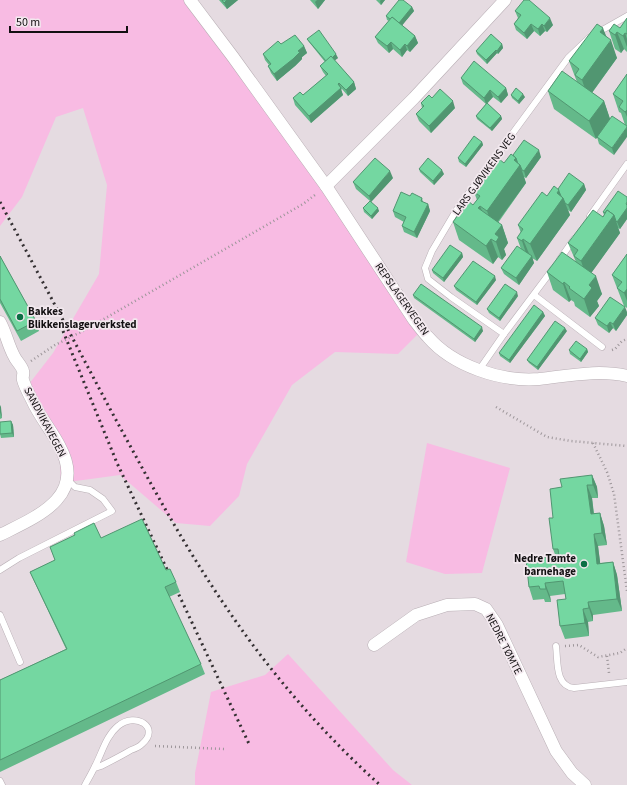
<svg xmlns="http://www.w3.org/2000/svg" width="627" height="785" font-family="'Source Sans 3',sans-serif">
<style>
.green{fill:#f8bbe3}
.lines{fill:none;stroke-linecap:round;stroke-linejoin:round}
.lane-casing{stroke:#b9afb5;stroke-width:7}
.street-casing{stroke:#b9afb5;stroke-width:13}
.path{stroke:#9d969a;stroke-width:2.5;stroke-dasharray:1 3;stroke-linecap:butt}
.lane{stroke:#fff;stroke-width:6}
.street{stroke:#fff;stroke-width:12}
.rail{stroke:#332f31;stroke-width:3;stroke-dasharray:2 4;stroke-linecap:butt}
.wall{fill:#64b98a}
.shaded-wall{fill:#519671}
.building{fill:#74d7a1;stroke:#519671}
.poi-dot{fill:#0c6f45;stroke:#f2e8ee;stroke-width:1.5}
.labels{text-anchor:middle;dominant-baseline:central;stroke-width:3.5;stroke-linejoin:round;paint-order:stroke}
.street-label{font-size:11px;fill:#131012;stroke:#f2e8ee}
.poi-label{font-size:11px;font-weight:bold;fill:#131012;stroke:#f2e8ee;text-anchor:start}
</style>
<rect width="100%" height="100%" fill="#e5dbe1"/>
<g class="green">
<path d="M0,0H185L426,326L398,354L335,352L292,385L247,464L239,496L210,526L176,523L120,475L61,483L60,463L29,384L53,353L99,274L107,185L83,108L56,117L22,197L0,226Z"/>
<path d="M427,443L510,468L482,573L445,574L406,562Z"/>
<path d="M288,654L393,770L412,785H195V773L211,692L265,675Z"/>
</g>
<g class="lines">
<defs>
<g id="lane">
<path d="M597,33L627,16"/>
<path d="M590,216L627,164"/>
<path d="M560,259L574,239"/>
<path d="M534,295L602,347"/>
<path d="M504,334L451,297L428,279L425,268L432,251L457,209L568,58L589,38"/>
<path d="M479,370L504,334L552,270"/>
<path d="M0,570L19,558L112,511L103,499L90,490L75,487L67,479"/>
<path d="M0,615L20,662"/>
<path d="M556,646C558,662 555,686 574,688L627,682"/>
<path d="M0,781L2,785"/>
<path d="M85,785C88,779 92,773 95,766C102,753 106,736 118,726C136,711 161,728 142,744C139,747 134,749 131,750C121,756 111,761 101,766L95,768"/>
</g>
<g id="street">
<path d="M190,0L233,57L326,186L414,320C419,326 423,332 428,337C453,366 501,382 539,379C568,376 598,369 627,376"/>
<path d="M326,186L414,98L505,0"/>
<path d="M0,322C6,333 8,345 14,356C16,361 22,366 23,371C24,374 22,377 23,380C25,387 29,394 32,400C39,416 52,431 60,447C87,497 36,517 0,535"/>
<path d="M374,645L416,615L447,605L475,604L486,609L497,625L556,751L572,773L585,785"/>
</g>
</defs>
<use href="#lane" class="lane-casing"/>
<use href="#street" class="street-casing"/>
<g class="path">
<path d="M612,350L615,349L622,341L627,339"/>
<path d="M31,361L55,345L85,330L303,204L315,195"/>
<path d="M496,407L547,437L571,441L627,446"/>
<path d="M593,443L607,472L614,494L627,591"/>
<path d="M565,646L579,645L598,657L620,653L627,648"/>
<path d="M607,656L609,673"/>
<path d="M155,746L224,749"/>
</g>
<use href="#lane" class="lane"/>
<use href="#street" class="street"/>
<g class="rail">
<path d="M0,202C37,271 73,339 109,407C146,475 182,543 226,607C269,671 323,734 380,785"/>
<path d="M63,331L117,463L250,746"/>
</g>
</g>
<g class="wall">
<path d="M219,0H238L227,9Z"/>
<path d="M310,0H325L318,9Z"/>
<path d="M376,0H385L381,5Z"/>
<path d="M412,7L414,11L402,25L415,36L418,43L410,52L407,50L402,57L393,49L389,53L378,43L375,37L389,21L387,20L386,16Z"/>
<path d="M515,11L553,25L547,32L545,31L540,36L534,31L527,39L516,30L514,24L518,18Z"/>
<path d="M627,18V52L624,49L621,53L615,49L609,31L620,28Z"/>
<path d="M606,37L617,58L592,93L604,101L610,119L614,155L599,144L597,137L596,139L554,109L548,91L577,82L569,61Z"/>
<path d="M307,39L338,58L334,60L354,82L356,89L348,96L342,89L341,90L343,95L311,123L295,105L293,98L303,95L326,76L323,72L320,66L325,62L309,42Z"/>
<path d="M281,44L304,46L307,53L302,57V59L295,66L277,81L271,73L268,66L269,65L265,60L263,54Z"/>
<path d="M502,44L503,48L498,54L497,53L487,64L477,54L476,51Z"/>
<path d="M627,74V126L625,125L621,113L619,112L613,94Z"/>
<path d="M461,78L506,88L508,95L501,103L493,97L487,104L501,116L502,119L492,131L477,119L476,116L486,104L463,84Z"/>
<path d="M511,95L525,97L519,104L512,98Z"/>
<path d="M432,98L455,108L431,133L419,121L416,114L422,108L421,103Z"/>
<path d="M482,142L483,145L466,167L459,162L458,158Z"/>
<path d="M513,155L541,157L526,178L524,177L526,183L498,223L502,225L508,243L504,249L506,255L502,260L498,257L493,264L459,240L453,222L473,205L477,200L474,192Z"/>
<path d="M419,169L444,174L434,185L420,172Z"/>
<path d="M393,178L371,202L379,211L372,219L364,212L363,208L370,201L356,189L353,182Z"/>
<path d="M584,184L586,190L571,212L568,210L570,215L537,261L532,258L534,263L519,285L504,274L501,268L521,249L517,238L521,233L518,225L547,196L558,189Z"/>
<path d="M410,196L422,198L423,202L428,204L430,211L417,238L404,232L402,226L404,222L395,217L393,211Z"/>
<path d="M627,197V219L620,229L618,228L620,233L591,273L602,294L597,301L599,306L590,317L575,306L574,302L571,300L569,302L553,290L547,272L576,262L568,243L603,217L604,215L603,212Z"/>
<path d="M462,253L463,257L444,282L433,273L432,270Z"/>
<path d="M627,254V301L626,299L627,301V308L624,306L612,275Z"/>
<path d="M0,256L36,321L39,331L21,341L0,303Z"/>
<path d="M496,280L477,305L456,290L454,286Z"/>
<path d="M413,295L483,331L475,342L414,298Z"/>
<path d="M518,296L500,321L489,313L487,309Z"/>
<path d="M543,312L545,316L510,363L500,356L499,353Z"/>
<path d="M627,312V315L616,331L613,328L609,333L598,325L595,318Z"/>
<path d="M567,331L538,370L529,363L527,360Z"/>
<path d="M587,349L588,352L581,362L570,354L569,350Z"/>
<path d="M0,405L2,418L0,419Z"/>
<path d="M11,421L13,425L14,437L1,438L0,434Z"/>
<path d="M592,475L597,487L598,498H592L594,513H600L604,526L607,545L598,546L600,563L613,562L617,575L622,611L593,615V621L588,622L589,636L565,639L560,626L566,599L565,594L550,596L551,602H545L544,599L533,600L529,587L556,557L553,549V518L562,487Z"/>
<path d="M74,533L101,538L166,570L176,582L180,592L169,597L201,664L205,674L0,772V680L66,649L34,581L30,572L55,560L50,547L75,535Z"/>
</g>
<g class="shaded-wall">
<path d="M227,0H238L227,9L224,3Z"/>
<path d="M317,0H325L318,9L315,2Z"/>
<path d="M381,0H385L381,5L380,1Z"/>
<path d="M412,7L414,11L400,28L398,24Z"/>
<path d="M550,18L553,25L547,32L544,26Z"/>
<path d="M531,24L534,31L527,39L524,33Z"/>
<path d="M542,24L545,31L540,36L538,29Z"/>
<path d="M603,28L609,43L611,40L617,58L588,98L582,80L600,32Z"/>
<path d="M617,32L624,49L621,53L615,35Z"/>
<path d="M625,33L627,39V47L623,36Z"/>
<path d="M415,36L418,43L410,52L407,46Z"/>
<path d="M391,42L393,49L389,53L387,46Z"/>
<path d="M405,44L407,50L402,57L400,50Z"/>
<path d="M502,44L503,48L498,54L497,51Z"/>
<path d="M304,46L307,53L302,57V59L295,66L277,81L274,74L298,51Z"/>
<path d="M496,50L497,53L487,64L486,60Z"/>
<path d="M336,54L338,58L328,66L327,62Z"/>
<path d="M354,82L356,89L348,96L346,90Z"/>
<path d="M339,83L343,95L311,123L309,116Z"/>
<path d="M506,88L508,95L501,103L498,97Z"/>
<path d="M490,90L493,97L486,104L484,98Z"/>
<path d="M523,94L525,97L519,104L518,101Z"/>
<path d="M453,101L455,108L431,133L429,126Z"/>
<path d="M604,101L610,119L596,139L589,121Z"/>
<path d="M627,110V117L625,112Z"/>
<path d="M501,116L502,119L492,131L490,128Z"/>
<path d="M627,127V137L614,155L612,148Z"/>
<path d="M482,142L483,145L466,167L465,164Z"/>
<path d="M539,150L541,157L526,178L524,171Z"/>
<path d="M516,158L520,165L526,183L493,228L487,211L514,160Z"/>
<path d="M442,170L444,174L434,185L433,181Z"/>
<path d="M390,171L393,178L371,202L369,196Z"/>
<path d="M584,184L586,190L571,212L568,205Z"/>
<path d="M559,190L563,198L570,215L537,261L530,244Z"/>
<path d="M428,204L430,211L417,238L414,232Z"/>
<path d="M480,206L487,224L478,208Z"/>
<path d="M378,208L379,211L372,219L371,216Z"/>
<path d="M627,208V219L620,229L617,222Z"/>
<path d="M614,215L620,233L587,279L581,261Z"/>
<path d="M502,225L508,243L504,249L506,255L502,260L496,242L495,234Z"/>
<path d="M491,239L498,257L493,264L486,246Z"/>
<path d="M523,239L530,256L528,259L522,241Z"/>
<path d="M462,253L463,257L444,282L443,278Z"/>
<path d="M532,256L534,263L519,285L516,278Z"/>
<path d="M495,276L496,280L477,305L476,302Z"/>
<path d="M596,276L602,294L597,301L599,306L590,317L584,299L589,285Z"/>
<path d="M564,282L571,300L569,302L563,284Z"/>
<path d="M627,289V301L624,293Z"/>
<path d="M517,292L518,296L500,321L499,318Z"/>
<path d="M625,307L627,312V315L616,331L613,324Z"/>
<path d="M543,312L545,316L510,363L509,360Z"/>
<path d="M610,322L613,328L609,333L607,326Z"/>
<path d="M482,327L483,331L475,342L474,339Z"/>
<path d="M565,328L567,331L538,370L537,367Z"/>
<path d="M587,349L588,352L581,362L580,359Z"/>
<path d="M0,405L1,407L2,418L0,412Z"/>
<path d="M11,421L13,425L14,437L12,433Z"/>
<path d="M592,475L597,487L598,498L593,485Z"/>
<path d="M587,485L592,498L595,527L591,514Z"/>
<path d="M600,513L604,526L607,545L602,533Z"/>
<path d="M594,534L598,546L602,577L597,564Z"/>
<path d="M613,562L617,575L622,611L617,599Z"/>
<path d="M545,583L550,596L551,602L546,589Z"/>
<path d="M588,602L593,615V621L589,608Z"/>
<path d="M583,609L588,622L589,636L585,623Z"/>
</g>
<g class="building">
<path d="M222,0H227L224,3Z"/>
<path d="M399,0H403L412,7L399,23L392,17L390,19L386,16Z"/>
<path d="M524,0H529L550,18L544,26L542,24L538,29L531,24L524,33L514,24L521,15L515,11Z"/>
<path d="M392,17L415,36L407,46L405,44L400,50L391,42L387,46L375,37Z"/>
<path d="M627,18V34L625,33L623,36L617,32L615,35L609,31L614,24L620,28Z"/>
<path d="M597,24L603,28L600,32L611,40L582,80L575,75L579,69L569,61Z"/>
<path d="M319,30L336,54L332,58L331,56L326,61L307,39Z"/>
<path d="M491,34L502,44L497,51L496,50L486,60L476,51Z"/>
<path d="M295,35L304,46L298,51L300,52L293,59L274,74L268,66L271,64L263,54L278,41L281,44Z"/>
<path d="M331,56L354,82L346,90L339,83L338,84L341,88L309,116L293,98L300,92L303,95L328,74L320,66Z"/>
<path d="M474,61L506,88L498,97L490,90L484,98L461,78Z"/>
<path d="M562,71L604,101L589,121L548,91Z"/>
<path d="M627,74V110L625,112L619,107L623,101L613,94Z"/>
<path d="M516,88L523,94L518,101L511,95Z"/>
<path d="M440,89L453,101L429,126L416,114L424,106L421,103L429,95L432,98Z"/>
<path d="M487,103L501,116L490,128L476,116Z"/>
<path d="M612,116L627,126V127L612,148L597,137Z"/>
<path d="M474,136L482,142L465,164L458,158Z"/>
<path d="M524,140L539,150L524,171L522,170L520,165L518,164L516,158L513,155Z"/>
<path d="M511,154L516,158L514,160L520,165L487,211L480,206L478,208L502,225L495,234L499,237L496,242L491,239L486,246L453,222L468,201L473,205L480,196L474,192L499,159L504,163Z"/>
<path d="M375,158L390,171L369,196L353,182Z"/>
<path d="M428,158L442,170L433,181L419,169Z"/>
<path d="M569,173L584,184L568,205L565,203L563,198L561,196L558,189Z"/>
<path d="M554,186L559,190L557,193L563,198L530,244L523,239L522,241L517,238L523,229L518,225L542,192L547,196Z"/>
<path d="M618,191L627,197V202L626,204L627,205V208L617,222L616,221L614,215L607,210L605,213L603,212Z"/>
<path d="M401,192L410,196L412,193L422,198L421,201L428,204L414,232L402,226L406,217L393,211Z"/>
<path d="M370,201L378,208L371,216L363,208Z"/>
<path d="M593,210L603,217L607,210L614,215L581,261L574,256L578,250L568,243Z"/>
<path d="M450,245L462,253L443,278L432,270Z"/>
<path d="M517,246L532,256L516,278L501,268Z"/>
<path d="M562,252L596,276L589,285L592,288L584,299L569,288L570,287L564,282L563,284L547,272Z"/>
<path d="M627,254V289L624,293L617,288L622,282L612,275Z"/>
<path d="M0,256L36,321L17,331L0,299Z"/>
<path d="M473,261L495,276L476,302L454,286Z"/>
<path d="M421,284L482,327L474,339L413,295Z"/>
<path d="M505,284L517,292L499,318L487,309Z"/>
<path d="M610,297L625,307L613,324L610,322L607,326L595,318Z"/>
<path d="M534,305L543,312L509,360L499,353Z"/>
<path d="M555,321L565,328L537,367L527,360Z"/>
<path d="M576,341L587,349L580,359L569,350Z"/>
<path d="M11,421L12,433L0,434V422Z"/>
<path d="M592,475L593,485H587L591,514L600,513L602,533L594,534L597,564L613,562L617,599L588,602L589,608L583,609L585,623L560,626L557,600L566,599L563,581L545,583L546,589H540L539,586L529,587L526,560L559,556L558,549H553L549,518H553L550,489L562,487L560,479Z"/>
<path d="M142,519L166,570L170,569L176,582L165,587L201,664L0,760V680L67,649L30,572L55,560L50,547L75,535L74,533L94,523L101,538Z"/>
</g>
<g class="poi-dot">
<circle cx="20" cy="317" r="4"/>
<circle cx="584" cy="564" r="4"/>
</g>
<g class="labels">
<g class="street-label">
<text transform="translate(484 174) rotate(-54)">LARS GJØVIKENS VEG</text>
<text transform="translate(402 299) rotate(55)">REPSLAGERVEGEN</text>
<text transform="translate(45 422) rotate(62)">SANDVIKAVEGEN</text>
<text transform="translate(504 644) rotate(63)">NEDRE TØMTE</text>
</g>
<g class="poi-label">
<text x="28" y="311">Bakkes<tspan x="28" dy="13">Blikkenslagerverksted</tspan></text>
<text x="576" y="558" text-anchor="end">Nedre Tømte<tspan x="576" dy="13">barnehage</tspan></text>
</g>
</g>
<path d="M10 26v6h117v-6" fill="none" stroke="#131012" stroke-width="2"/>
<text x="16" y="26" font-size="12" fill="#131012" stroke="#f2e8ee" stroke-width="3" paint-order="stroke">50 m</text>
</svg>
